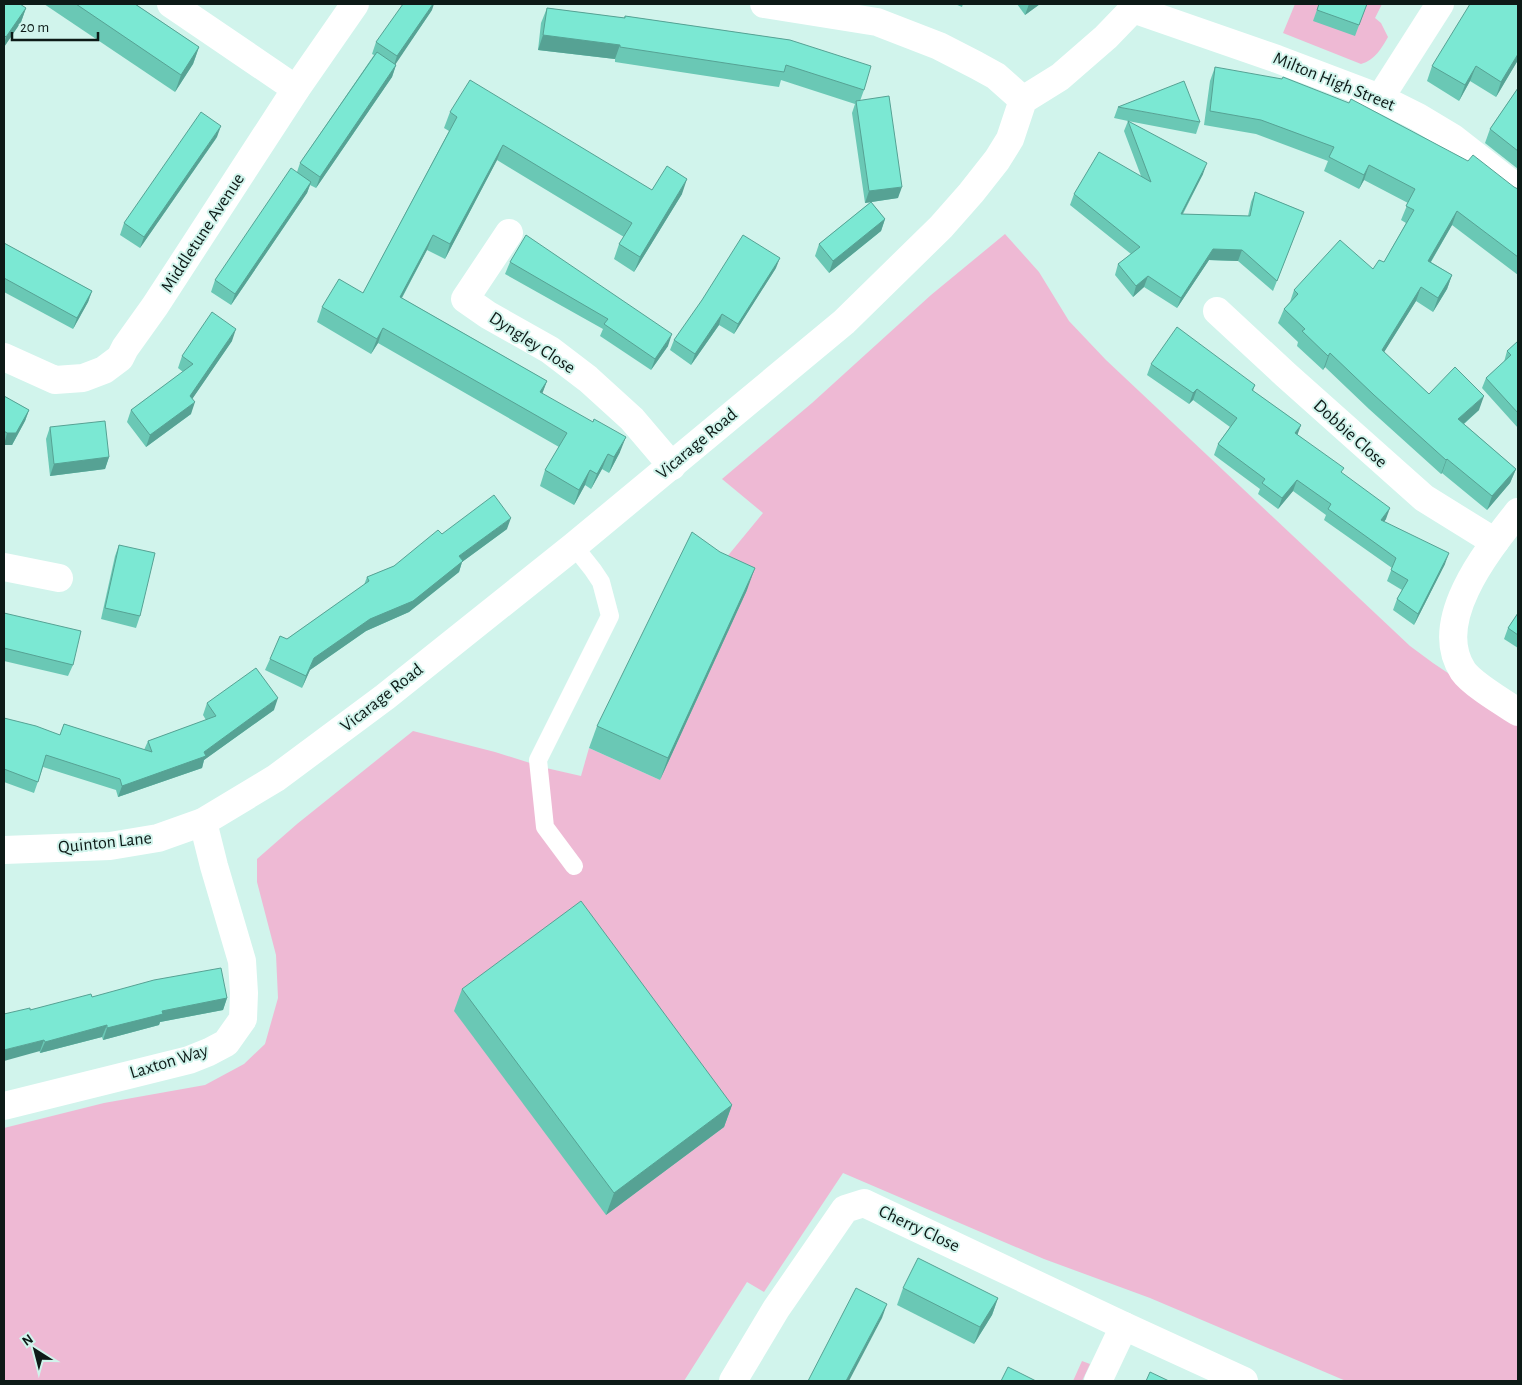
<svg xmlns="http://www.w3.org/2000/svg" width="1522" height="1385" font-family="'Alegreya Sans',sans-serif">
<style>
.green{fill:#eeb9d4}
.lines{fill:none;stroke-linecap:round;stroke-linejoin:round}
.lane{stroke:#fff;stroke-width:18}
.street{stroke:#fff;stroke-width:28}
.wall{fill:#6ac8b5}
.shaded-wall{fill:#56a294}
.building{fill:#7be8d3;stroke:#56a294}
.labels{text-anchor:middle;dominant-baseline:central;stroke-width:4;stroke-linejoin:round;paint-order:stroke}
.street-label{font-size:18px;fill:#0d1a17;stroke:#d1f4ec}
</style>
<rect width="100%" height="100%" fill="#d1f4ec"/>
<g class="green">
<path d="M1295,4H1382L1375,18L1381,23L1388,37C1381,49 1375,60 1361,64L1283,33Z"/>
<path d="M1005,234L1039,272L1069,321L1106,360L1410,646L1433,663L1518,720V1381H1346L1150,1298L1044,1259L843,1173L764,1292L747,1282L684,1381H4V1128L104,1103L205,1085L244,1064L265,1044L278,998L276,955L257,882V859L297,824L413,731L495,752L546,768L581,776L589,748L660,780L712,575L763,513L722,479L812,403L931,295Z"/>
<path d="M1082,1361L1090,1364L1082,1381H1073Z"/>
</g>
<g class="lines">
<path class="lane" d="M574,866L545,827L538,760L610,616L601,582L593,570L574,546"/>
<g class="street">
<path d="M171,4L296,89"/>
<path d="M764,4L877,22L939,46L976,65L996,76L1023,100"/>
<path d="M1133,9L1277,59L1380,98L1418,117L1453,138L1518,189"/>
<path d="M1380,98L1440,4"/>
<path d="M509,233L465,299L488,315L550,350L588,379L632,419L672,466"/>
<path d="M1217,311L1286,375L1424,498L1495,542"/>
<path d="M4,357L55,380L83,378L104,370L120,358L125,348L155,306L296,89L355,4"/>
<path d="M1518,512C1488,550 1430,621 1463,671C1472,684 1504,703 1518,712"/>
<path d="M4,567L59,578"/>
<path d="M4,850L110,846L158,838L203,822L276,778L385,697L574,546L844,322L941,227L971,193L997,160L1010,139L1023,100L1060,77L1106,37L1133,9L1134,4"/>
<path d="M4,1106L189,1060L209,1052L226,1043L243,1019L244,993L242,961L214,866L203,822"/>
<path d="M733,1381L776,1309L845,1209L864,1203L1124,1326L1244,1381"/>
<path d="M1098,1381L1124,1326"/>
</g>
</g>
<g class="wall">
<path d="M4,4L26,8L21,22L4,47Z"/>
<path d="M44,4H135L199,47L193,64L175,92Z"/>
<path d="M955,4H963L962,7Z"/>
<path d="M1017,4H1040L1025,15Z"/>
<path d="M1319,4H1367L1355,36L1313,21Z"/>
<path d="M547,8L624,18L625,16L790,40L864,90L860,101L898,198L871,202L885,219L881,231L829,273L815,256L819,244L871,202L865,203L852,113L855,104L781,80L779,87L615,62V59L538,50L541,23Z"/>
<path d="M432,10L395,64L396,65L392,77L316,188L310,185L307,193L231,305L211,292L215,280L297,172L300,163L374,55L372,54L376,42Z"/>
<path d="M1518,60L1496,97L1470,81L1459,101L1427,81L1432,66Z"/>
<path d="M1215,67L1518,189V275L1452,225L1431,262L1452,275L1447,289L1433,312L1416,301L1384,352L1429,394L1479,410L1464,424L1516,469L1510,483L1487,510L1442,473L1441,474L1369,409L1325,367L1323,370L1297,346L1298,342L1278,323L1284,309L1290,302L1294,290L1373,269L1384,262L1406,223L1401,220L1408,203L1364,180L1359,189L1324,171L1328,161L1256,134L1204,125L1210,81Z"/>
<path d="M1518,88V169L1485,143L1490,129Z"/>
<path d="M1118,107L1200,122L1196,134L1128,121L1203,174L1183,214L1248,216L1251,202L1255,192L1304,212L1273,291L1238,261L1209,260L1177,308L1144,287L1133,297L1115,275L1118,264L1131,254L1070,205L1074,194L1141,176L1124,131L1128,121L1114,118Z"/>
<path d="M450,112L652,190L682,194L634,272L614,259L619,244L624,237L497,160L445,259L427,250L402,298L547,381L542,393L620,452L609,473L602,469L591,489L585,485L574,505L540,486L545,470L559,447L378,343L371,354L317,322L322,307L363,293L449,131L444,128Z"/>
<path d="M217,137L140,248L120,235L124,223Z"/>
<path d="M4,243L92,291L88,302L73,329L4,292Z"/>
<path d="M510,262L668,346L651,370L600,336L603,329L505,274Z"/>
<path d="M776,268L734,334L719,325L691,365L670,350L674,340Z"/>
<path d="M232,341L192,399L191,414L146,447L127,422L131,410L183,372L178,368L182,356Z"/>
<path d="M1518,341V428L1482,388L1486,378L1504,362L1507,351Z"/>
<path d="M1151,364L1255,385L1253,391L1301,425L1297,434L1342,473L1386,519L1384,522L1445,564L1414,625L1393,610L1397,599L1402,590L1387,581L1392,568L1324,520L1326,515L1293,491L1278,509L1258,494L1260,489L1214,455L1218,444L1230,427L1193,400L1189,404L1147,375Z"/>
<path d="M4,396L29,410L25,421L12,445H4Z"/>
<path d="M50,427L109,457L105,469L50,476L46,439Z"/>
<path d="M507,529L462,562L459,572L409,612L366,631L310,670L302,688L265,670L270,659L287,639L364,585L367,577L394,566L442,534Z"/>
<path d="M119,545L140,616L136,628L101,619L115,556Z"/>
<path d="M747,590L660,780L589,748L597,726Z"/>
<path d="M4,613L73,665L68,676L4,661Z"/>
<path d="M1518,613V648L1504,639L1508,628Z"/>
<path d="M207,703L274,710L204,760L202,768L118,797L116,790L43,767L34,793L4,782V718L60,735L64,724L144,750L148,741L206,720L203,715Z"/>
<path d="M462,989L732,1105L724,1127L606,1215L454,1011Z"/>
<path d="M92,997L227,998L223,1010L160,1022L159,1025L103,1040L102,1037L40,1053L30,1010Z"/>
<path d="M903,1288L998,1298L992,1315L974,1344L897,1305Z"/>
</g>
<g class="shaded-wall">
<path d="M433,4H434L432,10L393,68L397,56Z"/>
<path d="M1029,4H1040L1025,15Z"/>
<path d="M26,8L21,22L4,47V44L6,37Z"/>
<path d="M543,35L620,45L615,59L538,50Z"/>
<path d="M199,47L193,64L175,92L181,75Z"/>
<path d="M1518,54V60L1496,97L1501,82Z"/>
<path d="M396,65L392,77L316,188L320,177Z"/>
<path d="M1476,66L1470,81L1459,101L1465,85Z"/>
<path d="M221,126L217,137L140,248L144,237Z"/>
<path d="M503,145L497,160L445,259L450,244Z"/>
<path d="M1207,163L1203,174L1177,224L1181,214Z"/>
<path d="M1369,165L1364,180L1359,189L1364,175Z"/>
<path d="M687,179L682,194L634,272L640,257Z"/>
<path d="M311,182L307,193L231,305L235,294Z"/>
<path d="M902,187L898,198L865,203L869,191Z"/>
<path d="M1457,211L1452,225L1423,275L1428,261Z"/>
<path d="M885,219L881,231L829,273L833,261Z"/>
<path d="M433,235L427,250L394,312L400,297Z"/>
<path d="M1213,249L1242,250L1238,261L1209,260L1177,308L1181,298Z"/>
<path d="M780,258L776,268L734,334L738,324Z"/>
<path d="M1452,275L1447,289L1433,312L1438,298Z"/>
<path d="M1148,276L1144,287L1133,297L1136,286Z"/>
<path d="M1421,287L1416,301L1376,365L1382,350Z"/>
<path d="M92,291L88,302L73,329L77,318Z"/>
<path d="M722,314L719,325L691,365L695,354Z"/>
<path d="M383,328L378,343L371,354L377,339Z"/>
<path d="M236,329L232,341L186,408L190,396Z"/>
<path d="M672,334L668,346L651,370L655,359Z"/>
<path d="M1330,353L1325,367L1323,370L1328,356Z"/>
<path d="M547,381L541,397L540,392Z"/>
<path d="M1197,389L1193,400L1189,404L1193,393Z"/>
<path d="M1484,396L1479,410L1453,433L1458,419Z"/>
<path d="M195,402L191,414L146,447L150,435Z"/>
<path d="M29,410L25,421L12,445H4L7,433Z"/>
<path d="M1301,425L1297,436L1295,433Z"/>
<path d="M626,437L620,452L609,473L614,457Z"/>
<path d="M608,454L602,469L591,489L597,474Z"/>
<path d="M109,457L105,469L50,476L54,464Z"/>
<path d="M1447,459L1442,473L1441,474L1446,460Z"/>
<path d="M1516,469L1510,483L1487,510L1492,496Z"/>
<path d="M590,470L585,485L574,505L579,490Z"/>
<path d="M1297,480L1293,491L1278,509L1282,498Z"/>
<path d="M1390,508L1386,519L1377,531L1381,520Z"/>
<path d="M511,518L507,529L462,562L459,572L409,612L366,631L310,670L302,688L306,676L314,658L459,556Z"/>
<path d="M1449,553L1445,564L1414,625L1418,614Z"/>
<path d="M755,568L747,590L660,780L668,758Z"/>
<path d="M278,698L274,710L204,760L202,768L118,797L122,786L204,752Z"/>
<path d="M227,998L223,1010L160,1022L159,1025L103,1040L107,1028L162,1011Z"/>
<path d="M107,1025L102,1037L40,1053L45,1042Z"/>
<path d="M44,1040L40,1051L4,1061V1050Z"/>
<path d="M732,1105L724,1127L606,1215L614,1193Z"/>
<path d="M998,1298L992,1315L974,1344L980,1327Z"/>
<path d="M887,1304L882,1318L849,1381H846Z"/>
</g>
<g class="building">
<path d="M4,4H20L26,8L6,37L4,35Z"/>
<path d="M76,4H135L199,47L181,75Z"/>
<path d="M403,4H433L397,56L376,42Z"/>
<path d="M1319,4H1367L1359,25L1317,10Z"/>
<path d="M1470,4H1518V54L1501,82L1476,66L1465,85L1432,66Z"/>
<path d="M547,8L625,18V16L790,40L871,66L864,90L786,65L784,72L620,47V45L543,35Z"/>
<path d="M377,52L396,65L320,177L300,163Z"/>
<path d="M1215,67L1282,79L1283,77L1349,103L1351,99L1468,161L1473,155L1514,187L1518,189V257L1457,211L1428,261L1452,275L1438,298L1421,287L1382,350L1429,394L1455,367L1484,396L1458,419L1516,469L1492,496L1447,459L1446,460L1374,395L1330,353L1328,356L1302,331L1305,329L1284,309L1298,294L1294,290L1340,240L1373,269L1379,260L1384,262L1414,210L1406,206L1415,189L1369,165L1364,175L1329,157L1334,147L1261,120L1210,111Z"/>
<path d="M470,80L652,190L667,166L687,179L640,257L619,244L632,223L503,145L450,244L433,235L400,297L547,381L540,392L593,422L594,419L626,437L614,457L608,454L597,474L590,470L579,490L545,470L567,433L383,328L377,339L322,307L339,279L363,293L457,117L450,112Z"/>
<path d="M1184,81L1200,122L1118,107Z"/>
<path d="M1518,88V151L1490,129Z"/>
<path d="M889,96L902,187L869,191L856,101Z"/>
<path d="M201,112L221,126L144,237L124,223Z"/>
<path d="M1128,121L1207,163L1181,214L1250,216L1255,192L1304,212L1277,281L1242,250L1213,249L1181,298L1148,276L1136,286L1118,264L1140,247L1074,194L1099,152L1151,182Z"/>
<path d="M291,168L311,182L235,294L215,280Z"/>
<path d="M871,202L885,219L833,261L819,244Z"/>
<path d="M526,235L672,334L655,359L604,324L608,319L510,262Z"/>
<path d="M743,235L780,258L738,324L722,314L695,354L674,340L702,300Z"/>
<path d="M4,243L92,291L77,318L4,278Z"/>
<path d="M212,312L236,329L190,396L195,402L150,435L131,410L193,364L182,356Z"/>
<path d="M1177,327L1255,385L1252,390L1301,425L1295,433L1344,468L1341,472L1390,508L1381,520L1449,553L1418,614L1397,599L1408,580L1391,570L1396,558L1328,509L1331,504L1297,480L1282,498L1262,483L1265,479L1218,444L1237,418L1197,389L1193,393L1151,364Z"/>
<path d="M1518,341V413L1486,378L1511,355L1507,351Z"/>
<path d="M4,396L29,410L16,433H7L4,431Z"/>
<path d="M105,421L109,457L54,464L50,427Z"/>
<path d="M494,495L511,518L459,556L463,561L413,601L370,619L314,658L306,676L270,659L280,636L287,639L369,581L367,577L394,566L438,530L442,534Z"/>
<path d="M692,532L720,552L755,568L668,758L597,726Z"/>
<path d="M119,545L155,553L140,616L105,608Z"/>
<path d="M4,613L81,631L73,665L4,648Z"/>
<path d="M1518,613V635L1508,628Z"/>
<path d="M256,668L278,698L204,752L206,756L122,786L120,779L46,755L38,782L4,769V718L36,726L60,735L64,724L152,752L148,741L216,716L207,703Z"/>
<path d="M581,901L732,1105L614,1193L462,989Z"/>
<path d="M221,968L227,998L162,1011L163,1014L107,1028V1025L45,1042L44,1040L4,1050V1014L30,1008V1010L91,994L92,997L154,980Z"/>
<path d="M918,1258L998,1298L980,1327L903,1288Z"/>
<path d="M856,1288L887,1304L846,1381H808Z"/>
<path d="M1008,1367L1036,1381H1001Z"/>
<path d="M1150,1372L1169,1381H1146Z"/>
</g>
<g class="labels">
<g class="street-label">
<text transform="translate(1334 82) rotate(22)">Milton High Street</text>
<text transform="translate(203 233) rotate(-57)">Middletune Avenue</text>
<text transform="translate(532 343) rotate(33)">Dyngley Close</text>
<text transform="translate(1350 434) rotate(42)">Dobbie Close</text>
<text transform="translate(697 444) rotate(-40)">Vicarage Road</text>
<text transform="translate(382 698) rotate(-38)">Vicarage Road</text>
<text transform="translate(105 843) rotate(-6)">Quinton Lane</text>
<text transform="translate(169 1062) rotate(-17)">Laxton Way</text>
<text transform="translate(919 1229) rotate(25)">Cherry Close</text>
</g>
</g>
<rect width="1522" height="1385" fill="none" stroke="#0d1a17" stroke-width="10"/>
<g transform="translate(35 1350) rotate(324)" stroke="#d1f4ec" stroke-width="4" paint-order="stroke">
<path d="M0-4L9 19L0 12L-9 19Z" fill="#0d1a17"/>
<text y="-8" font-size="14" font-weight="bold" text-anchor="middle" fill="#0d1a17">N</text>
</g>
<path d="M12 32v8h86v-8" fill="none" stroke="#0d1a17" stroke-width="2.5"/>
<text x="20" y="32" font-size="15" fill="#0d1a17" stroke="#d1f4ec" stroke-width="4" paint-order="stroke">20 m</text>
</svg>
